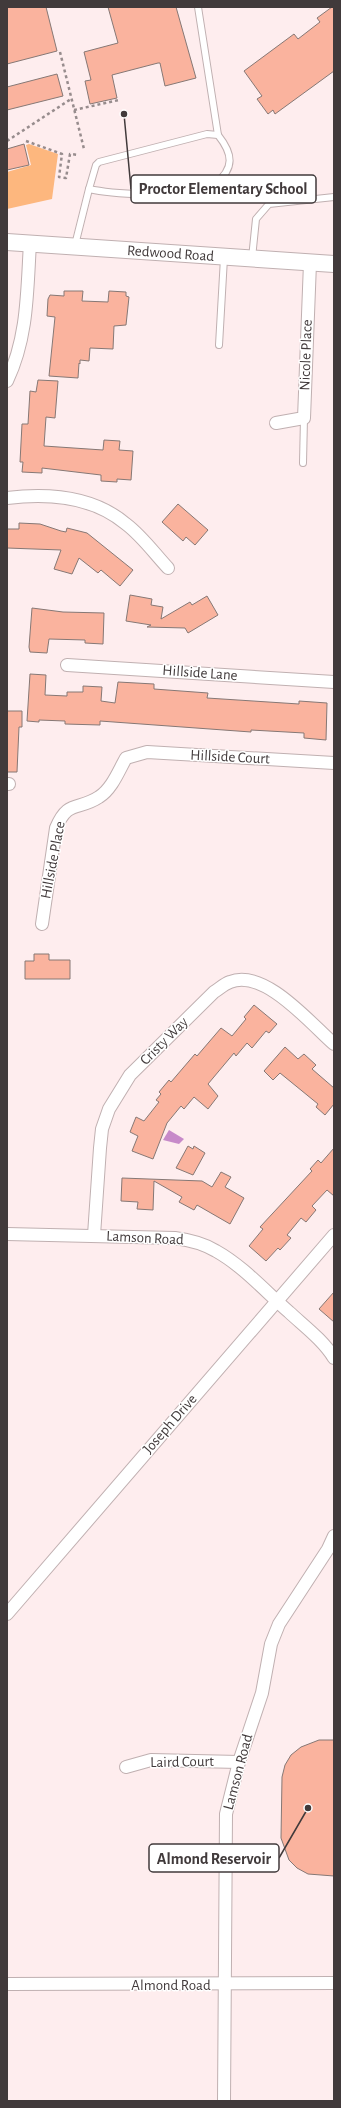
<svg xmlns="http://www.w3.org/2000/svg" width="341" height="2108" font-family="'Alegreya Sans',sans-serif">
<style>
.green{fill:#fdb77e}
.water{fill:#c78ac9}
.building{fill:#fab39e;stroke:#867875}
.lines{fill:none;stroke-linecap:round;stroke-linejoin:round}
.service-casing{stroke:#c0b0b1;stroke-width:8}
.minor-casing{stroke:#c0b0b1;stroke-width:14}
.secondary-casing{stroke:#c0b0b1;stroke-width:18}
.path{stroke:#978c8d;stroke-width:2.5;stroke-dasharray:3 3;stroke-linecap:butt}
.service{stroke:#fff;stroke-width:6}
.minor{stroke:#fff;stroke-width:12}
.secondary{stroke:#fff;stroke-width:16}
.labels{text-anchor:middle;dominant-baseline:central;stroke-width:3;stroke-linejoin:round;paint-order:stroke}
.street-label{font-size:15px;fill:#413a3b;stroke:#fff}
.leader{fill:none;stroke:#413a3b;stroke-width:1.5}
.callout-dot{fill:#413a3b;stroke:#fff;stroke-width:1.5}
.callout{fill:#fff;stroke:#413a3b;stroke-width:1.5}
.callout-label{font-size:16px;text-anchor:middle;font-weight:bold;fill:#413a3b}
</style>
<rect width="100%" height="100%" fill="#feedee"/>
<path class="green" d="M29,144L58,154L52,199L7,209V172L31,165L26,145Z"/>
<path class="water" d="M169,1130L184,1139L179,1144L163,1140Z"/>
<g class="building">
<path d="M7,7H46L57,51L7,64Z"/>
<path d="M108,7H176L196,78L165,86L160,63H158L112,75L117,98L90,104L85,81L91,80L84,52L118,43Z"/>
<path d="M332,7H334V71L275,114L273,110L268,114L257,99L262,96L244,71L294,34L298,39L320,22L317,18Z"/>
<path d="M57,74L63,96L7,110V87Z"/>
<path d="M24,144L29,165L7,170V149Z"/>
<path d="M64,291H83L82,301L108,302L109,291L126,292V296L129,297L126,325L114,326L113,349L90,348L89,361L80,360V364L79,363L78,378L49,376L55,317L47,316L48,299L50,295L64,296Z"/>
<path d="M38,380L58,381L55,418L46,417L44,446L103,450L104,440L120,441L119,450L133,451L131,480L117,479V482L101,481V475L42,468V473L22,472L23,462H20L22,424H28L30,391L36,392Z"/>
<path d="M178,504L208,530L195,545L186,537L183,541L162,522Z"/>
<path d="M19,523L40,524L61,531L66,532L67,528L87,533L133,570L120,586L101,570L98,573L79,558L72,574L54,569L61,550L7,548V529H19Z"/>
<path d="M130,595L152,599L151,605L163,607L161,619L190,602L192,605L207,596L218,615L188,633L185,628L147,627L151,625L126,621Z"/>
<path d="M32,608L63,612L104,613L103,644L85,643V640L49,639L47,653L30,652L29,647Z"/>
<path d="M30,674L46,675L45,695L67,696V692H83V686L102,687L101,701L115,703L118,682L154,684V689L208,693L207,698L299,704V701L327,703L326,740L304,738V733L251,730V732L100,721V725L65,724V721L39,720V722L27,721Z"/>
<path d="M7,711H22V727H19L17,772H7Z"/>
<path d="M34,954H49V960H70V979H25V961H34Z"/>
<path d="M254,1005L277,1024L269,1033L266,1031L252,1048L247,1043L236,1056L234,1053L208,1084L218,1096L208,1109L194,1097L184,1109L181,1106L167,1123L153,1159L132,1151L138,1136L130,1132L136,1117L144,1121L159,1102L156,1100L161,1094L159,1092L169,1080L171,1082L195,1054L197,1056L221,1028L232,1036L246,1019L244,1017Z"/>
<path d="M285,1047L298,1059L304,1054L316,1065L312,1069L334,1088V1104L325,1115L316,1107L318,1104L280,1073L273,1080L264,1071Z"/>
<path d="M188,1146L193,1149L194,1146L205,1153L193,1175L176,1168Z"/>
<path d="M334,1148V1196L327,1190L312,1206L316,1210L306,1222L301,1218L287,1235L291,1238L280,1250L278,1248L266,1261L249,1246L263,1229L260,1227L312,1171L310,1169L318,1160L321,1163Z"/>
<path d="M221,1172L231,1177L225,1187L244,1198L230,1224L197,1205L194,1210L179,1202L182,1197L154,1181L153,1210L137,1209L138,1202L121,1201L122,1178L202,1181L212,1187Z"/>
<path d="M334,1292V1322L319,1309Z"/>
<path d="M319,1740H334V1876L308,1874L297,1868L289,1860L281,1838L282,1777L285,1765L291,1755L301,1747Z"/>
</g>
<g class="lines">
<defs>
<g id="service">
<path d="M198,7L218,135"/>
<path d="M207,134L218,135C233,154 235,168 215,184C209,189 201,195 193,196C182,197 168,195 156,195C134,194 111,194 89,189L96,165L99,162Z"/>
<path d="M75,245L89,189"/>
<path d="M252,258L256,219L269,204L334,197"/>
<path d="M219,345L224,258"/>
<path d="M303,463L304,418"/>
</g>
<g id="minor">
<path d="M7,381C28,337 27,291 30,243"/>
<path d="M276,423L304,418L310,263"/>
<path d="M7,498C48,493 93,496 126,524C142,536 154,553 168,568"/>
<path d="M67,665L334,682"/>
<path d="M7,784H9"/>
<path d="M42,924L56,828C68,799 78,811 99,797C112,789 119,770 126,758L147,752L334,763"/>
<path d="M7,1234L175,1238C190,1240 203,1243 216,1251C243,1266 266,1292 289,1312C304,1326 323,1340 334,1358"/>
<path d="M94,1235L100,1148L102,1129L109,1109L130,1075L214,992C219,989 224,984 230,982C264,968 310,1023 334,1044"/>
<path d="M7,1614L334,1235"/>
<path d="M126,1767L151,1760L239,1762"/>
<path d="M7,1984L334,1983"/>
<path d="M224,2101L226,1814L239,1762L262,1693L271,1644L279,1624L328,1549L334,1536"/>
</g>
<g id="secondary">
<path id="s1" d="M7,242L334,264"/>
</g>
</defs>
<use href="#service" class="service-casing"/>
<use href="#minor" class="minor-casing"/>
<use href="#secondary" class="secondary-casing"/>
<g class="path">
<path d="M60,52L84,149"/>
<path d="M74,110L119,100"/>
<path d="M7,141L71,99"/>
<path d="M26,141L62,154L59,177L66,178L70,154L79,155"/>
</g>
<use href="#service" class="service"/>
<use href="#minor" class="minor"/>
<use href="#secondary" class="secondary"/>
</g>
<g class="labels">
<g class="street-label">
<text stroke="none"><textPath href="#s1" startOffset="164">Redwood Road</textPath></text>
<text transform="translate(306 355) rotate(-88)">Nicole Place</text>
<text transform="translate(200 673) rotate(4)">Hillside Lane</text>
<text transform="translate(230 757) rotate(3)">Hillside Court</text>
<text transform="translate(53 860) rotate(-79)">Hillside Place</text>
<text transform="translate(164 1041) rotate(-45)">Cristy Way</text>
<text transform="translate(145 1238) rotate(3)">Lamson Road</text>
<text transform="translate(170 1424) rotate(-49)">Joseph Drive</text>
<text transform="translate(182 1762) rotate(-1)">Laird Court</text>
<text transform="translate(238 1772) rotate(-75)">Lamson Road</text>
<text x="171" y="1985">Almond Road</text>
</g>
</g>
<path class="leader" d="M124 114L131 189M308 1808L279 1858"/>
<g class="callout-dot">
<circle cx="124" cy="114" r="4"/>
<circle cx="308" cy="1808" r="4"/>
</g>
<g class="callout">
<rect x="131" y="175" width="185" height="28" rx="4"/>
<rect x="149" y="1844" width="130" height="28" rx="4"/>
</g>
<g class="callout-label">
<text x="223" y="194">Proctor Elementary School</text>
<text x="214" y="1864">Almond Reservoir</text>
</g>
<rect width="341" height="2108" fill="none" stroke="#413a3b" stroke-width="16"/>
</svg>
